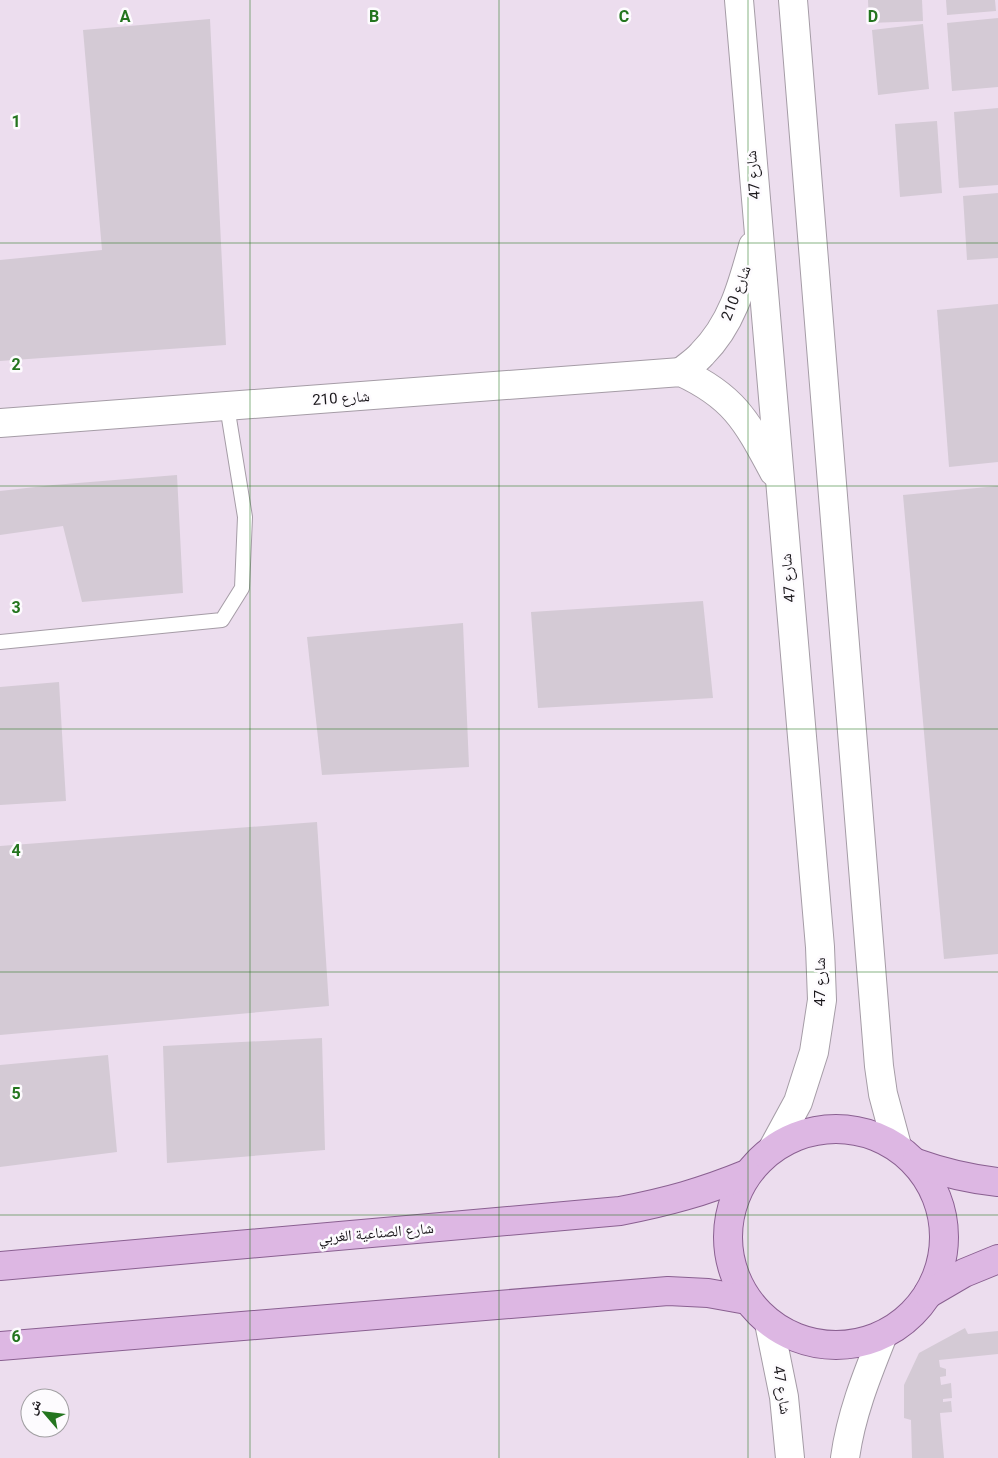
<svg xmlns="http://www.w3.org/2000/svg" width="998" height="1458" font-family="Roboto,'Noto Naskh Arabic',sans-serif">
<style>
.built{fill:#ecddee;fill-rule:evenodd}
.building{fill:#d4cad5}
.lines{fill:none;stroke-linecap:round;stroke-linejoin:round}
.service-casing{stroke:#a59ca6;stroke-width:16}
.minor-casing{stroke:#a59ca6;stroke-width:30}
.primary-casing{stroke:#8a6091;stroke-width:30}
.service{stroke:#fff;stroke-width:14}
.minor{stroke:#fff;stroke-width:28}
.primary{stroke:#ddb7e3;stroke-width:28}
.grid{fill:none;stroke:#24751f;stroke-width:1;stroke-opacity:0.55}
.labels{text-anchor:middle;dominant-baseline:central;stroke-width:5;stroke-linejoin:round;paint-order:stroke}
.street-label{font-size:15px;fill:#1a171b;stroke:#fdfbfe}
.grid-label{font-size:16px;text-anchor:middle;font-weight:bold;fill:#24751f;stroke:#fdfbfe;stroke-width:5;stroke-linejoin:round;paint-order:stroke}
</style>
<rect width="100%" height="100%" fill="#f5ebf6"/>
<path class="built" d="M0,0H998V1458H0ZM30,1398H60V1428H30Z"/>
<g class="building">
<path d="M868,0H922L923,21L869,23Z"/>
<path d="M946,0H995L996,11L947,15Z"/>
<path d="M998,18V87L952,91L947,23Z"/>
<path d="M210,19L226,345L0,361V260L102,250L83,30Z"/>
<path d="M923,24L929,89L878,95L872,30Z"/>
<path d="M998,108V185L959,188L954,112Z"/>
<path d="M937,121L942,193L900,197L895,124Z"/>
<path d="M998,193V258L967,260L963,196Z"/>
<path d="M998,304V462L949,467L937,310Z"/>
<path d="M177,475L183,593L82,602L63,526L0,535V491L53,485Z"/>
<path d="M998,486V954L944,959L903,495Z"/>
<path d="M703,601L713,698L538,708L531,612Z"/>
<path d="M463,623L469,767L322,775L307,637Z"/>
<path d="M59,682L66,801L0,805V687Z"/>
<path d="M317,822L329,1006L0,1035V846Z"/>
<path d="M322,1038L325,1150L167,1163L163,1046Z"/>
<path d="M108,1055L117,1152L0,1167V1065Z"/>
<path d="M965,1328L968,1334L998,1331V1354L939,1360L940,1367L946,1369V1376L940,1377L941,1385L951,1383L952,1398L943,1399V1402L951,1401L952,1412L940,1413L944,1458H912L911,1420L904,1418V1385L919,1353Z"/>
</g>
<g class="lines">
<defs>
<path id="service" d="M0,642L222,620L242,588L245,517L227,406"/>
<g id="minor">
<path d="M739,0L820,947L822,1000L814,1052L798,1102L773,1148"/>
<path d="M793,0L879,1066L883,1094L897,1146"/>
<path d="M681,372C688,366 696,361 702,354C732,324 742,286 753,246"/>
<path d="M0,423L681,372C735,397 747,422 774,472"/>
<path d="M769,1323L784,1397L790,1458"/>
<path d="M845,1458C851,1414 867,1375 883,1335"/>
</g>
<g id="primary">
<circle cx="836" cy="1237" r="108"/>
<path d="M916,1163C944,1173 969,1179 998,1182"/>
<path d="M0,1266L620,1211C667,1202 703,1192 747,1174"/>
<path d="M928,1294L964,1273L998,1259"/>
<path d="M0,1346L668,1291L708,1293L747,1300"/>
</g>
</defs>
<use href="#service" class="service-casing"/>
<use href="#minor" class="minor-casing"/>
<use href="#primary" class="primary-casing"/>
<use href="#service" class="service"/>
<use href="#minor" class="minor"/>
<use href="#primary" class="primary"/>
</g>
<path class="grid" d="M250,0V1458M499,0V1458M748,0V1458M0,243H998M0,486H998M0,729H998M0,972H998M0,1215H998"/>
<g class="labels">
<g class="street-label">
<text transform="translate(753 175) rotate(-95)">شارع 47</text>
<text transform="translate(736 293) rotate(-69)">شارع 210</text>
<text transform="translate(341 398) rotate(-4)">شارع 210</text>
<text transform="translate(788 578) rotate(-95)">شارع 47</text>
<text transform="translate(820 982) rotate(-90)">شارع 47</text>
<text transform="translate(376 1233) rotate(-5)">شارع الصناعية الغربي</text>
<text transform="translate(782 1390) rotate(81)">شارع 47</text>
</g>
</g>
<g class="grid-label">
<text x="125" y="22">A</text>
<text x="374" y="22">B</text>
<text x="624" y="22">C</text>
<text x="873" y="22">D</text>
<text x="16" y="127">1</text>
<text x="16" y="370">2</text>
<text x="16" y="613">3</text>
<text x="16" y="856">4</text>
<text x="16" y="1099">5</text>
<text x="16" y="1342">6</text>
</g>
<g transform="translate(45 1413) rotate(298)"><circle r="24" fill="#fdfbfe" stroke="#a2a0a3"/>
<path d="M0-4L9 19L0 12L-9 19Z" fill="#24751f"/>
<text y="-8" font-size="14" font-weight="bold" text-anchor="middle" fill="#1a171b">ش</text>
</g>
</svg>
